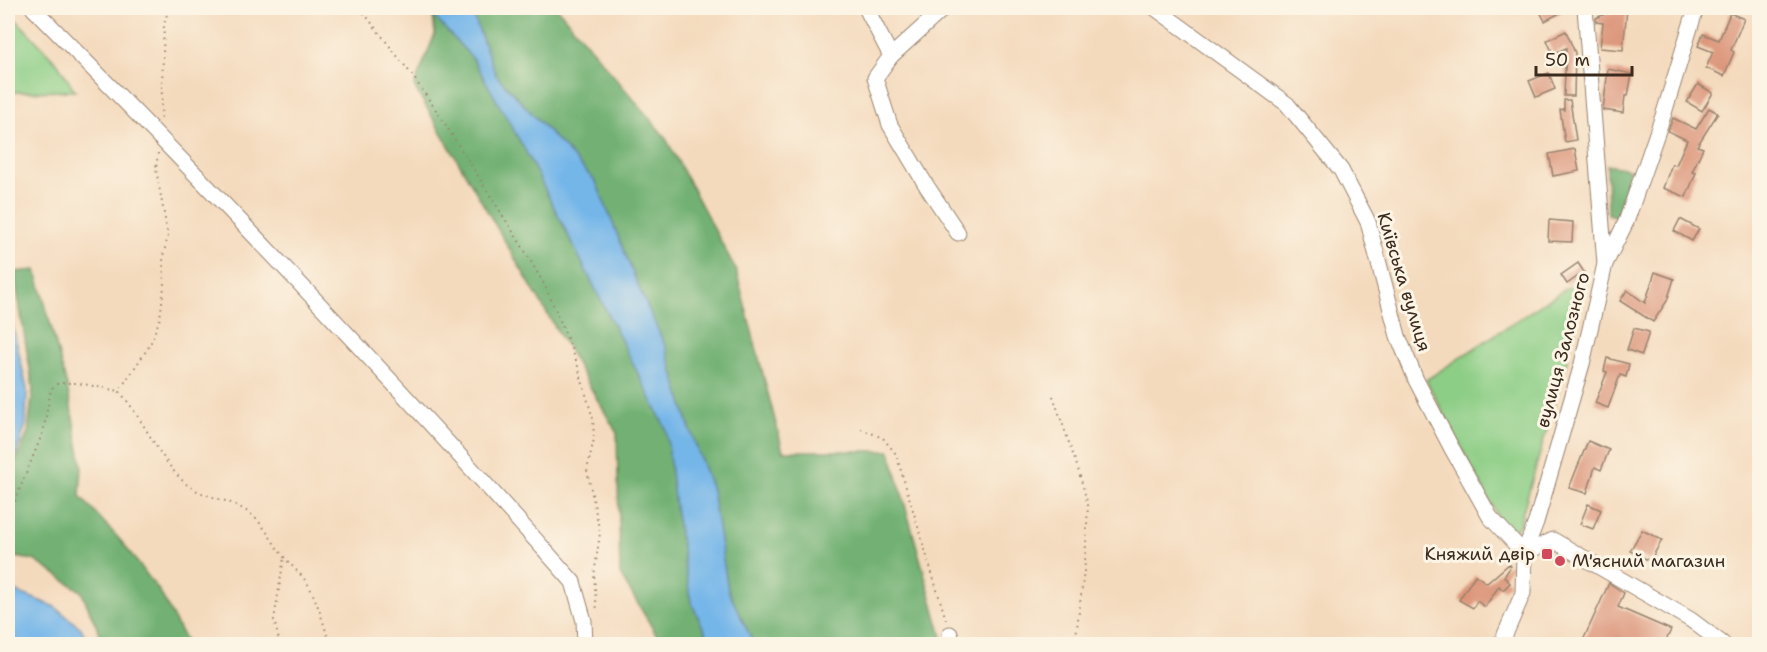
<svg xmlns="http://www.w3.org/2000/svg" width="1767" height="652" font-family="'Shantell Sans',sans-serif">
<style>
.green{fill:#8dce86;stroke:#647c52;stroke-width:1.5}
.forest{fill:#72b173;stroke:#566e48;stroke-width:1.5}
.water{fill:#74b6e9;stroke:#587084;stroke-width:1.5}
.building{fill:#dc9479}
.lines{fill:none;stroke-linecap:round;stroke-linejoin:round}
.minor-casing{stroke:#98826e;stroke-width:17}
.path{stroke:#98826e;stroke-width:2;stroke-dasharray:1.5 4.5;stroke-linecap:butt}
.minor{stroke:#fff;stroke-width:15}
.poi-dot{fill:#d1495b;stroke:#fcf5e5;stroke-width:2}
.labels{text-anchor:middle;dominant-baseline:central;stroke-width:6;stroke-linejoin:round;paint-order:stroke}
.street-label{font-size:18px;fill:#3b2a1e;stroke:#fcf5e5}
.poi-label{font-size:18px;fill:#3b2a1e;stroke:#fcf5e5;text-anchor:end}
</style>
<rect width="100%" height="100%" fill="#fcf5e5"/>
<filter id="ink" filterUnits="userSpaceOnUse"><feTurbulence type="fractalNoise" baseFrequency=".0167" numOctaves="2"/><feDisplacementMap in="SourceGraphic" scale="12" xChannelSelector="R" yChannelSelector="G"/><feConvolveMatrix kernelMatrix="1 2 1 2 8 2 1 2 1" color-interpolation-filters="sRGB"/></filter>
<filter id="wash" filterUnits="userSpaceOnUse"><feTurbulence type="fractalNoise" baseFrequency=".008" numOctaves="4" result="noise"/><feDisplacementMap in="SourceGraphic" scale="24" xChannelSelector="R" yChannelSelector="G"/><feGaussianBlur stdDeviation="1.35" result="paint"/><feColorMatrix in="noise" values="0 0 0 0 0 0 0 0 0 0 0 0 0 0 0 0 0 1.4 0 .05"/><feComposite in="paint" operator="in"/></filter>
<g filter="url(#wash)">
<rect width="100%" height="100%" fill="#f4dabd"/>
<g class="green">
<path d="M8,11L58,64L75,91L8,92Z"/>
<path d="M1568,287L1581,290L1568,357L1519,525L1514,533L1506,532L1426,380Z"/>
</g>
<g class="forest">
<path d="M432,8H557L665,137L736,270L783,451H890L944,644H662L620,574L617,433L414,86L435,34Z"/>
<path d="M1607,165L1630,169L1617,217L1608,214Z"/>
<path d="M36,270L67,386L82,465L80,496L121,541L160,592L187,644H104L81,591L34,560L8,556V481L28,432L33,388L14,272Z"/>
</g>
<g class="water">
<path d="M426,8H468L472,12L496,75L596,182L637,283L666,348L691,432L712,490L728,590L754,644H711L691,602L675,508L666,429L525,150L473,59Z"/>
<path d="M8,305L27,389L26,424L10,475L8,474Z"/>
<path d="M15,591L55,607L81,628L89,644H8V593Z"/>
</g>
<g id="blocks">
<g class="building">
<path d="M1538,8H1569L1545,21Z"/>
<path d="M1618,8L1627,9L1623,50L1600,48L1603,23L1596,22V18Z"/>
<path d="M1730,13L1744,19L1731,50L1734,52L1724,76L1706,68L1713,52L1698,46L1703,34L1719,40Z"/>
<path d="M1566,31L1575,53L1574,96H1564L1566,48L1553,54L1547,40Z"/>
<path d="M1608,69L1632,74L1628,96H1625L1623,113L1603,110Z"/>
<path d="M1549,73L1555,89L1536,97L1529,81Z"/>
<path d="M1698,84L1713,93L1702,111L1687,102Z"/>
<path d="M1564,100H1570L1576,140L1565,142L1560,110L1564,109V111Z"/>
<path d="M1709,108L1718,113L1697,146L1703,148L1692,172L1696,173L1686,197L1663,188L1672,164L1676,165L1687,140L1668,131L1673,118L1696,129Z"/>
<path d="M1575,149L1579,171L1553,176L1549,154Z"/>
<path d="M1680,219L1699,229L1692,241L1674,231Z"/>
<path d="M1549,220L1573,222L1572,242L1548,241Z"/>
<path d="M1578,263L1584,272L1567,284L1561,275Z"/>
<path d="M1655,272L1674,279L1667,301L1653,322L1620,301L1627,290L1645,303Z"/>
<path d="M1634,328L1649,332L1642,355L1627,350Z"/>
<path d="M1607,358L1629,364L1626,377L1620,375L1608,408L1595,403L1607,372L1604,371Z"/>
<path d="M1588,441L1609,450L1601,470L1595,467L1587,493L1569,488Z"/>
<path d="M1588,504L1601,510L1593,529L1580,524Z"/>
<path d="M1642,530L1662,540L1650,561L1630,551Z"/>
<path d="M1509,564L1511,566L1504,577L1510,583L1503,590L1499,586L1485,607L1477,601L1473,608L1459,600L1475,575L1487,583Z"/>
<path d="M1609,583L1624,593L1618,607L1671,630L1664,645H1628L1618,640L1616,645H1581Z"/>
</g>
</g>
</g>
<g filter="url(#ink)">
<use href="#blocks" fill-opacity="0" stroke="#98826e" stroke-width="1.5"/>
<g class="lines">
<defs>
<g id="minor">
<path d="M33,8C218,195 399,385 573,582L584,621L585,644"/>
<path d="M866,8L891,56L875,78L890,125L926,185L958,233"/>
<path d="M1155,8L1287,104L1341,170L1368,222L1398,336L1416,380L1451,447L1490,517L1524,553"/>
<path d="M891,56L944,8"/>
<path d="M1605,264L1626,222L1664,113L1696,8"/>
<path d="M1524,553L1553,540L1691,620L1723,644"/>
<path d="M950,634L953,644"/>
<path d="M1501,644L1523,593L1524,553L1536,522L1582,364L1605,264L1585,8"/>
</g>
</defs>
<use href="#minor" class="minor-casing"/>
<g class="path">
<path d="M360,8L412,75L440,116L522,246L545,286L559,318L577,363L593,419L594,439L587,470L600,533L594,576L597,612"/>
<path d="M161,118L164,24L169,8"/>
<path d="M158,153L156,169L168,236L163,256L164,287L160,318L150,345L119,391C142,417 155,451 179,477C199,499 220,495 243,509C262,519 271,541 284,557C292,567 305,577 310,588C319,606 324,626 330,644"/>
<path d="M1053,396L1078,469L1088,505L1085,563L1075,644"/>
<path d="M861,429L883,438L896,454L947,623"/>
<path d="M8,518L43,432L51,389L58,383H78L119,391"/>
<path d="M280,644L274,620L284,557"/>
</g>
<use href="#minor" class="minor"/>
</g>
</g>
<g class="poi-dot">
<rect x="1541" y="548" width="12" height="12" rx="3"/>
<circle cx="1560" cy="561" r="6"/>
</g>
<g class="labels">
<g class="street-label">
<text transform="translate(1404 282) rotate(73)">Київська вулиця</text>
<text transform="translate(1563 350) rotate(-75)">вулиця Залозного</text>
</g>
<g class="poi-label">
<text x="1535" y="554">Княжий двір</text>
<text x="1572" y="561" text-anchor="start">М'ясний магазин</text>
</g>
</g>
<rect width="1767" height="652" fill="none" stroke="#fcf5e5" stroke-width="30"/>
<path d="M1536 66v9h96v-9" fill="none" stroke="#3b2a1e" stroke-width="3"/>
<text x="1545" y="66" font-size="18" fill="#3b2a1e" stroke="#fcf5e5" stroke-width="4.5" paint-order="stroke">50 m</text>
</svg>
